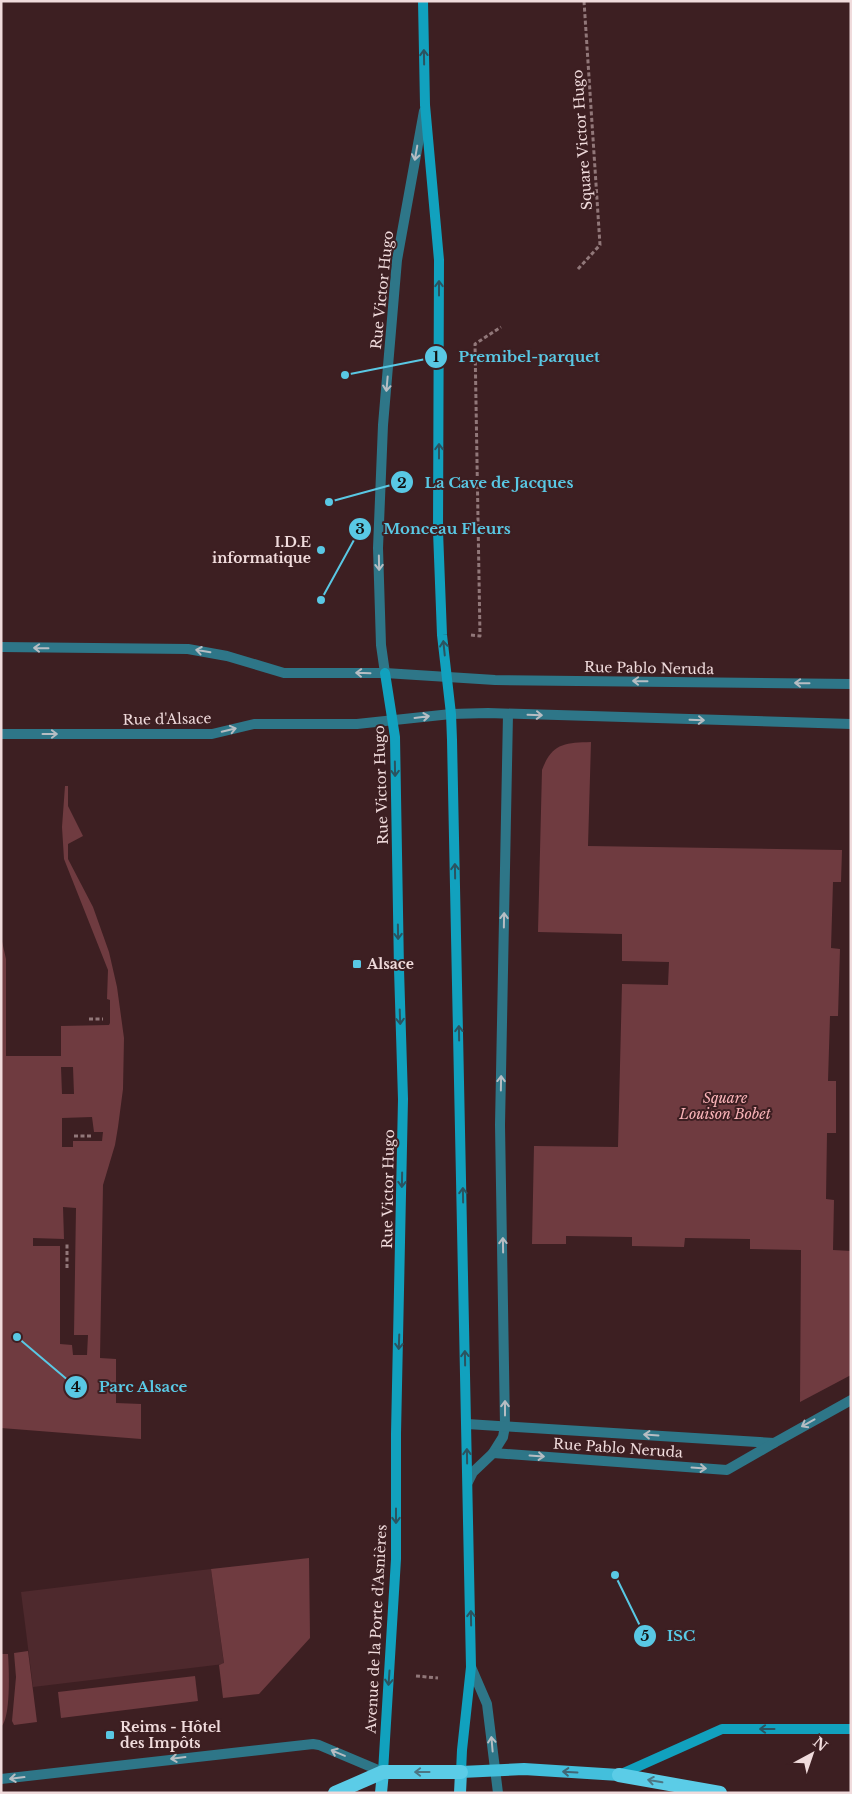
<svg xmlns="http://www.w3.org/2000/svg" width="852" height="1794" font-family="'Libre Baskerville',serif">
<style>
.built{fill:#4e292d}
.green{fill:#6f3b40;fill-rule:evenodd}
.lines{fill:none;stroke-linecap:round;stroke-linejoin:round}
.path{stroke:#917779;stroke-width:3;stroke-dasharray:4 2.5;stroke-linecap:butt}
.service{stroke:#2e7688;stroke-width:10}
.minor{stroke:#2e7688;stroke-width:10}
.secondary{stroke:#11a1be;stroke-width:10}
.primary{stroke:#43bfdc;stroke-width:12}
.trunk{stroke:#5bcce7;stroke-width:14}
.oneway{stroke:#2b5360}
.oneway2{stroke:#b6bdc3}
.oneway3{stroke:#4c7684}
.oneway4{stroke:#406776}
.poi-dot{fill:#59c8e4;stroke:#3d1f22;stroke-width:2}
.labels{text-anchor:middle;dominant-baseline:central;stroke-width:4;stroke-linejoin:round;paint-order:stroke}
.street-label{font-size:14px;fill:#f0dbdc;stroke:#3d1f22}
.poi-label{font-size:14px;font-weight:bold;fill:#f0dbdc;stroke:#3d1f22;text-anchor:start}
.park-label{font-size:14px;font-style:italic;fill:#f9b3b8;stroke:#3d1f22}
.leader{fill:none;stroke:#59c8e4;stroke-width:2}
.callout-dot{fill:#59c8e4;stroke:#3d1f22;stroke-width:2}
.mark-label{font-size:15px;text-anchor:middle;font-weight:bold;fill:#111}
.callout-label{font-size:15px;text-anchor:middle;font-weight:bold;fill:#59c8e4;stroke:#3d1f22;stroke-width:4;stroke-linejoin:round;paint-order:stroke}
</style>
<rect width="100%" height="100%" fill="#3d1f22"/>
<path class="built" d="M211,1569L224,1664L33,1687L21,1592Z"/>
<g class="green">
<path d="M591,742L588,846L842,850L841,882H833L831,948L840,949L838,1016H830L828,1081H836V1133H827L826,1199L834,1200L833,1250L851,1251V1375L800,1402L801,1250L750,1249V1239L685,1238L684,1247L632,1246V1237L566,1236V1244H532L534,1146L618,1147L622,984L668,985L669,962L622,961V934L538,932L542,770C552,743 565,743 591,742Z"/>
<path d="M65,786H68V806L83,836L68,844V859L93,907L109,952L117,987L124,1038L123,1089L118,1127L115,1145L103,1185L100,1358L116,1359V1403L141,1404V1439L1,1428V937L6,959V1056H61V1026L109,1025L110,1023V1000L107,999L108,970L64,859L62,827ZM61,1067H73L74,1094H62ZM92,1117L94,1132H103L102,1141H73V1147H62V1118ZM63,1207L76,1208L74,1335H88L87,1355H73L72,1345L60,1344V1246H33V1238L64,1239Z"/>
<path d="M309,1558L310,1638L259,1694L223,1698L219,1665L224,1663L211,1569Z"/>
<path d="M28,1651L37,1722L14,1725L12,1721L16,1677L14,1653Z"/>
<path d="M1,1654H8C9,1668 11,1718 1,1727Z"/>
<path d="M195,1676L198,1701L61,1718L58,1692Z"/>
</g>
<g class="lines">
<g class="path">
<path d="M578,269L600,245L584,1"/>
<path d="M471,635L480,636L475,344L501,327"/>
<path d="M89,1019H103"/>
<path d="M74,1136H93"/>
<path d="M67,1268V1243"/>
<path d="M416,1676L438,1678"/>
</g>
<g class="service">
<path d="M385,673L381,645L378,548L383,425L397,260L424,111"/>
<path d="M493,1453L503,1437L505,1426L500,1125L508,714"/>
<path d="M471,1667L487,1704L498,1793"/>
</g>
<g class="minor">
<path d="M1,647L188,649L227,656L284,673H385L495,680L851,684"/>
<path d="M1,734H212L254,724H357L451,714L488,713L851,724"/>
<path d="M467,1424L774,1443L851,1400"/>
<path d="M468,1482L473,1472L493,1453L727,1470L774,1443"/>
<path d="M1,1779L313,1744L319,1745L383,1772"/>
</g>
<g class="secondary">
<path d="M423,1L425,105L439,260L438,531L442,635L451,714L452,740L471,1667L462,1750L461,1772"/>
<path d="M383,1772L396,1559V1434L403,1099L399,969L395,737L385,673"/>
<path d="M619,1775L722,1729H851"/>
</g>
<g class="primary">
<path d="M381,1793L383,1772"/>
<path d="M460,1793L461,1772L524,1769L619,1775"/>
</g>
<g class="trunk">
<path d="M619,1775L720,1793"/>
<path d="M335,1793L383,1772H461"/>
</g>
</g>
<defs><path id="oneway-shaft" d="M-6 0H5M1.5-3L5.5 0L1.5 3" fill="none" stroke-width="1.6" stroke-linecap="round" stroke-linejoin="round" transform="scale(1.25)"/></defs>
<g class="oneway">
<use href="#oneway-shaft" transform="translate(424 57) rotate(-91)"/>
<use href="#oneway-shaft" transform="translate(439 288) rotate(-90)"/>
<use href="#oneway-shaft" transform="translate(439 451) rotate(-90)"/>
<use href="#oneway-shaft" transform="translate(444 648) rotate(-96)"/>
<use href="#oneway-shaft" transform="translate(395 769) rotate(89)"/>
<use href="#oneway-shaft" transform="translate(455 871) rotate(-91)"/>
<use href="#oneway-shaft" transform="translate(398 932) rotate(89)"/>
<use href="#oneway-shaft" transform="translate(400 1017) rotate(88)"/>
<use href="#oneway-shaft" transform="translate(459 1033) rotate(-91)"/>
<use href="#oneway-shaft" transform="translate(402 1180) rotate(91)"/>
<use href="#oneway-shaft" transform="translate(463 1195) rotate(-91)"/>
<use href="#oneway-shaft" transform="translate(399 1342) rotate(92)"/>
<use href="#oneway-shaft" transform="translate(465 1358) rotate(-91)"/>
<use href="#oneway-shaft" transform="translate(467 1456) rotate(-91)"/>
<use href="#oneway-shaft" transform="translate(396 1516) rotate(90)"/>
<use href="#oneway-shaft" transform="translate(471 1618) rotate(-91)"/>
<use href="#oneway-shaft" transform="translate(389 1678) rotate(94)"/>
<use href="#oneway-shaft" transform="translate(767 1729) rotate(180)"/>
</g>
<g class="oneway2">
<use href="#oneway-shaft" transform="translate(416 153) rotate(100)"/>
<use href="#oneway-shaft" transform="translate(387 384) rotate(95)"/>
<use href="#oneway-shaft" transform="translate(379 563) rotate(89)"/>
<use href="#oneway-shaft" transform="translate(41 648) rotate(-179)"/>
<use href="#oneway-shaft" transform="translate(203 651) rotate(-171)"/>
<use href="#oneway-shaft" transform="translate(363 673) rotate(-178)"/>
<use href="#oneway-shaft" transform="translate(640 681) rotate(-179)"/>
<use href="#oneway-shaft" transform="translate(802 683) rotate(-179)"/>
<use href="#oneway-shaft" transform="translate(535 715) rotate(2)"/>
<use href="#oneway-shaft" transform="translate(422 717) rotate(-7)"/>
<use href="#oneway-shaft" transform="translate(697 720) rotate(2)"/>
<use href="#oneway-shaft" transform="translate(229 730) rotate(-14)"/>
<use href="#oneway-shaft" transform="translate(50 734)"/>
<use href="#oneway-shaft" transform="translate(504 920) rotate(-89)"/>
<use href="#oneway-shaft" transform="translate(501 1083) rotate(-89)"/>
<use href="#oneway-shaft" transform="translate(503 1245) rotate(-91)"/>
<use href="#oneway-shaft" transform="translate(505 1408) rotate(-90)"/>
<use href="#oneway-shaft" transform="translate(808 1423) rotate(151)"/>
<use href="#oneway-shaft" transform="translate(651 1435) rotate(-176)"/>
<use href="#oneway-shaft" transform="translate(537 1456) rotate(4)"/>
<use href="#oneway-shaft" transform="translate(699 1468) rotate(4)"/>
<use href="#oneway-shaft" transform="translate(492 1744) rotate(-95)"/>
<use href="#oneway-shaft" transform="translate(338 1753) rotate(-157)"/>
<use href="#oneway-shaft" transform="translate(178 1758) rotate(173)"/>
<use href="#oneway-shaft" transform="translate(17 1778) rotate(173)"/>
</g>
<g class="oneway3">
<use href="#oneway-shaft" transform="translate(422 1772) rotate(180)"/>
<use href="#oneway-shaft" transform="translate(655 1781) rotate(-170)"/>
</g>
<use class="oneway4" href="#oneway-shaft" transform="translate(570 1772) rotate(-177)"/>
<g class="poi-dot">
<circle cx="321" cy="550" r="5"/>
<rect x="352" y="959" width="10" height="10" rx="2.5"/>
<rect x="105" y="1730" width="10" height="10" rx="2.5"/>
</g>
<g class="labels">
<g class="street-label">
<text transform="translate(582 140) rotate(-94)">Square Victor Hugo</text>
<text transform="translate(382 290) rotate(-84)">Rue Victor Hugo</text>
<text transform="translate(649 668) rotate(1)">Rue Pablo Neruda</text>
<text transform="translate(167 719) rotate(-1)">Rue d'Alsace</text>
<text transform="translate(381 785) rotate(-92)">Rue Victor Hugo</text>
<text transform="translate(388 1189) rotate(-89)">Rue Victor Hugo</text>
<text transform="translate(618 1448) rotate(4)">Rue Pablo Neruda</text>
<text transform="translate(376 1629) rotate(-87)">Avenue de la Porte d'Asnières</text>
</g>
<g class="poi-label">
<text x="311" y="542" text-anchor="end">I.D.E<tspan x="311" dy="16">informatique</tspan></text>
<text x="367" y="964">Alsace</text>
<text x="120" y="1727">Reims - Hôtel<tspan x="120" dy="16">des Impôts</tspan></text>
</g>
<g class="park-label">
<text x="725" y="1098">Square<tspan x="725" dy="16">Louison Bobet</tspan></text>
</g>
</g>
<path class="leader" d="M345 375L436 357M329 502L402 482M321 600L360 529M17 1337L76 1387M615 1575L645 1636"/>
<g class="callout-dot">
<circle cx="345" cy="375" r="5"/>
<circle cx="329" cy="502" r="5"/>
<circle cx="321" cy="600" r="5"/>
<circle cx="17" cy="1337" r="5"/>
<circle cx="615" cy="1575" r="5"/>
<circle cx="436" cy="357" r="12"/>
<circle cx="402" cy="482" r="12"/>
<circle cx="360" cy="529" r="12"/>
<circle cx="76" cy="1387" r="12"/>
<circle cx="645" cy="1636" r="12"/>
</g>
<g class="mark-label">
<text x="436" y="362">1</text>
<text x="402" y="488">2</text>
<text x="360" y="534">3</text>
<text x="76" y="1392">4</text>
<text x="645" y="1641">5</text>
</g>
<g class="callout-label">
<text x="529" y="362">Premibel-parquet</text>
<text x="499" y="488">La Cave de Jacques</text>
<text x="447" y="534">Monceau Fleurs</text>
<text x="143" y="1392">Parc Alsace</text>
<text x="681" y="1641">ISC</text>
</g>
<rect width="852" height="1794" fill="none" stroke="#f0dbdc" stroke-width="5"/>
<g transform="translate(812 1754) rotate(40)" stroke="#3d1f22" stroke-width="4" paint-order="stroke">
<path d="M0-4L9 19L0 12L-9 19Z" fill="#f0dbdc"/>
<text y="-8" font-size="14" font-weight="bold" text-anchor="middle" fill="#f0dbdc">N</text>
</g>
</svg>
